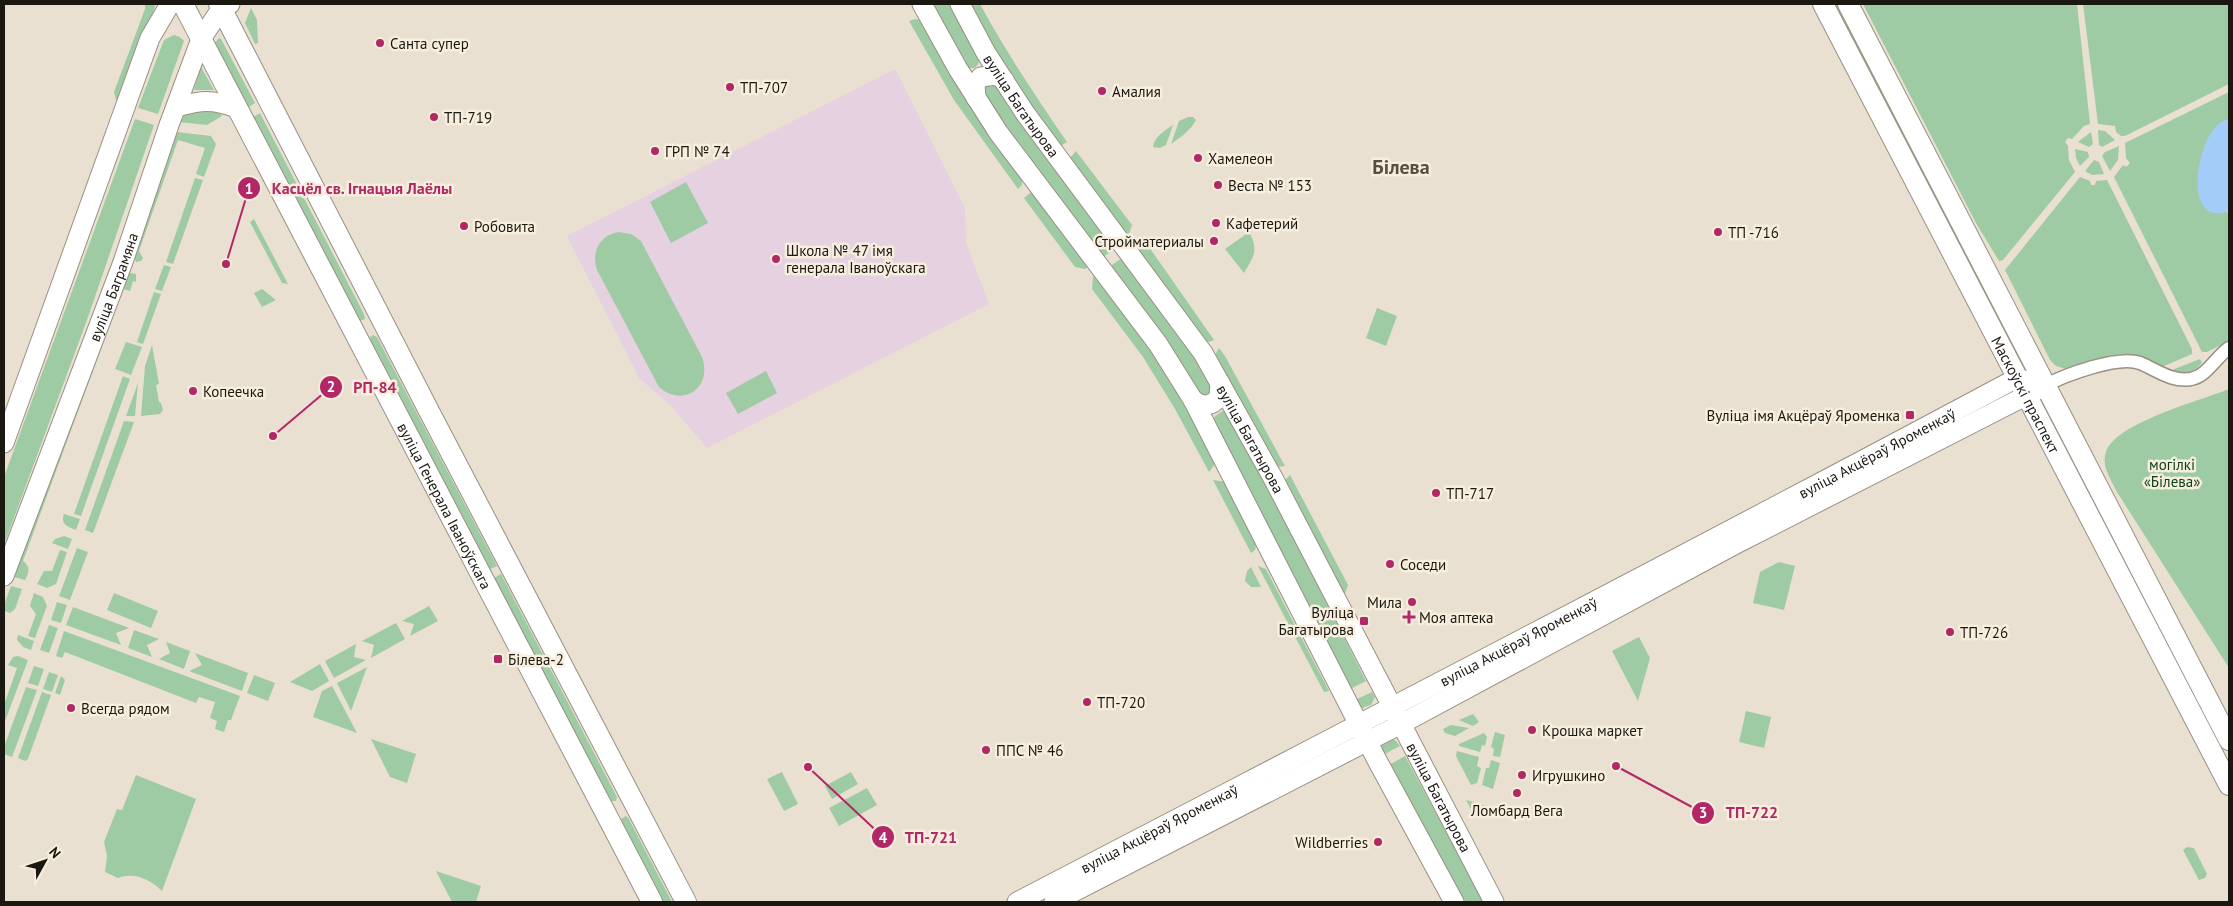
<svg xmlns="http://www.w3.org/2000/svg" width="2233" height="906" font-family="'PT Sans',sans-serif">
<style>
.education{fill:#e5d1e0}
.green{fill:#9ecba4}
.water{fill:#a4ccf9}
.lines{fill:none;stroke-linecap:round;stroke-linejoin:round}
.street-casing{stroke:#989081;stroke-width:15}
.secondary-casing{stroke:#989081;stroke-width:21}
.primary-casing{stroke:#989081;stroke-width:22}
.street{stroke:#fff;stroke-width:12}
.secondary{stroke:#fff;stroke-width:19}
.primary{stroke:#fff;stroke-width:20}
.poi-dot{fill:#b22866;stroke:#f7eede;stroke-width:2}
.labels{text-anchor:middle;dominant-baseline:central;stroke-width:5;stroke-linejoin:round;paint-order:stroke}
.poi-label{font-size:15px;fill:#1b1812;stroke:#f7eede;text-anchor:start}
.street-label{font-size:15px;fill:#1b1812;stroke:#f7eede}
.park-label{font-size:15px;fill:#083f19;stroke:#f7eede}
.district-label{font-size:20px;font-weight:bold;fill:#574f42;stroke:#f7eede}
.leader{fill:none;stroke:#b22866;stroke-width:2}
.callout-dot{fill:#b22866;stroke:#f7eede;stroke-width:2}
.mark-label{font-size:15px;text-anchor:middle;font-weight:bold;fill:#fff}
.callout-label{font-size:16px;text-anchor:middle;font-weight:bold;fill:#b22866;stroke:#f7eede;stroke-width:5;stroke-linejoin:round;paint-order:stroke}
</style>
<rect width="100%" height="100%" fill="#eae0d1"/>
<path class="education" d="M895,69L965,208L966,242L989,304L707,448L671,406L639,378L567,236Z"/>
<g class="green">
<path d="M145,4H156L120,101L116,100L114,92L145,9Z"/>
<path d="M931,4H952L981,60L975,68H968Z"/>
<path d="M968,4H980C1006,52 1036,97 1067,142L1062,145L1058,143C1025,98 995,53 968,4Z"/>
<path d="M1831,4H1838L2011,343L2007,344Z"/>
<path d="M1863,4H2077L2090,124L2084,126L2072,139L2068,138L2065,142L2068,146L2069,160L2075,172L2003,260L1999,261L1976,223Z"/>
<path d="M2083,4H2229V84L2125,136H2121L2116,132L2115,126L2098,124Z"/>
<path d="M251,8L257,20L258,43L255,44L245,23Z"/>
<path d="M915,19L920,20L923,24L961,92L1022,177V185L1018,189L954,100L909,21Z"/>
<path d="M174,35L180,37L184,41L158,114L138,108L164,40Z"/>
<path d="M219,38L221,39L255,103L249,107L215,43Z"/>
<path d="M201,67L214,90H194Z"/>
<path d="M996,83L1115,248L1101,259L983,96L982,86Z"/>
<path d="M2229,92V120H2225L2227,213L2229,211V341L2207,352H2202L2114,177L2123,165L2126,167L2130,163L2126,158L2125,143Z"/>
<path d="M190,109L219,112L222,116L207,125L179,122Z"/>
<path d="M260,113L364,314L365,319L360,321L357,317L253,117Z"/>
<path d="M1188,117H1193L1196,120C1190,131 1181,137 1171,144L1179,121Z"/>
<path d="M135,119L154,125L87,320L4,545V477Z"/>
<path d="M1173,125L1166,145L1160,148L1153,147C1154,137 1164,131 1173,125Z"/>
<path d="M2098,130L2105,131L2115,140L2102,147L2099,145Z"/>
<path d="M177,132L211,136L216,144L204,177L196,174L205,148L178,140L139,251L143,258L141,261L136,262L133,255Z"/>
<path d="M2091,132L2093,144L2089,147L2078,142Z"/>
<path d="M2119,146L2118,160L2110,171L2102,156L2105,152Z"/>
<path d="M2075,149L2088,152L2089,157L2080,166L2076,158Z"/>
<path d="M1076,151L1132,225L1128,238L1070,158Z"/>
<path d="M2094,160L2099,162L2104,174L2092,175L2085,171Z"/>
<path d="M2080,177L2090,181L2091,185H2095L2096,181L2107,180L2192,349V354L2162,367L2127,354H2119L2066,369L2056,366L2050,360L2005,270Z"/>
<path d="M195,178L203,180L173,264L166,262Z"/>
<path d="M686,182L708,223L671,243L650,202Z"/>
<path d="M1030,193L1034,194L1089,266L1085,269L1075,267L1024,198Z"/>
<path d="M254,219L288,284L282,283L250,222Z"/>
<path d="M618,232L631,234L641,241L702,357C713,388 683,408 659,387L597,270C591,252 599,236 618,232Z"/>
<path d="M1249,232C1259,250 1254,256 1244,273L1225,249Z"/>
<path d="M1138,244L1149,247L1214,340L1209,342L1203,340L1135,246Z"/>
<path d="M1123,257L1170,322L1213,386L1214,392L1202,400L1108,268Z"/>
<path d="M164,265L171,267L162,291L155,289Z"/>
<path d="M130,273L136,274V282L133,281L130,291L123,289L23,561C31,567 29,572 25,580L14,577L120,288L127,275Z"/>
<path d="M1096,276L1162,367L1214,458L1215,464L1209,472L1175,409L1143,357L1092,289L1093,277Z"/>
<path d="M262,289L276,300L262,307L254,293Z"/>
<path d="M154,292L161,294L143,344L137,342Z"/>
<path d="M1377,308L1397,316L1386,346L1366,338Z"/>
<path d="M373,335L377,337L497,566L490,569L371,341L370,337Z"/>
<path d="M126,342L142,347L131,375L115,369Z"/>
<path d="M152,345L159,384L156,385L159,402L161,403L163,410L160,414L141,416L145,366Z"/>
<path d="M1219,348L1225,356L1285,466L1277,467L1216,363L1215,355Z"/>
<path d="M2200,359L2202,363C2192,374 2183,376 2169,371Z"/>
<path d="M766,371L777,393L738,414L726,393Z"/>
<path d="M123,376L130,379L81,516L74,514Z"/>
<path d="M138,383L135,416H126Z"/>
<path d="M2229,389V668L2117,492C2111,480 2101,466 2106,452C2115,423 2202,400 2229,389Z"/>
<path d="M1223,411L1227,413L1272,495L1366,681L1350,689L1213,421L1215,416Z"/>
<path d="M124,421L134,422L93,533L85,530Z"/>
<path d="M1290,475L1348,585L1345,594L1323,561L1284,481Z"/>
<path d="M1213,480L1226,482L1257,542L1255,550L1251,553Z"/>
<path d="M64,514L80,519L76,530C68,527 60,524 64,514Z"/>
<path d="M64,536L72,539L68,549L52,543L55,539Z"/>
<path d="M77,548L88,552L70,600L59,596Z"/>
<path d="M60,550L67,552L56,584L47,588L37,584L44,571H52Z"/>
<path d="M1779,562L1795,566L1784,610L1753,603L1760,572Z"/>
<path d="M1258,566L1266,569L1329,691L1324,692Z"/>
<path d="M1251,567L1261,587H1251L1245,581L1247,571Z"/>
<path d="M501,574L617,797L616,801H610L494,578Z"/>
<path d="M11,586L22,589L15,609L10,613L5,611L4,614V605Z"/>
<path d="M34,593L43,597L47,606L35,638L28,636L36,614L30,606Z"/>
<path d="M114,593L158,611L151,628L107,610Z"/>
<path d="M57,602L67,605L61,623L51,620Z"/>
<path d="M429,606L438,621L410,636L414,624L402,621Z"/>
<path d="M73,607L129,628L116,633L121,645L66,625Z"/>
<path d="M396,623L405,639L371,658L374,645L362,641Z"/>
<path d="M49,625L58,628L49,653L40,650Z"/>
<path d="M134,630L159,639L147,645L152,657L128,648Z"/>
<path d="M64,631L240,696L231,720H228L224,732L215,729L217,721L210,718L215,702L199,697L196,703L65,652L62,658L56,656Z"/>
<path d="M18,635L34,641L31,650L23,647L17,640Z"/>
<path d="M1639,637L1650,658L1638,701L1612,651Z"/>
<path d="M166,642L190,651L184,669L159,659L170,653Z"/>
<path d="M356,644L354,657L366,660L334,678L325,661Z"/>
<path d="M195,653L248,673L242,691L189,671L202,665Z"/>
<path d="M18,656L28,660L4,724V705L17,668L8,665L13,657Z"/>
<path d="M320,664L329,681L312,691L290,682Z"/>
<path d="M34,666L44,669L38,686L28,683Z"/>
<path d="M367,667L351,711L337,683Z"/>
<path d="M49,672L58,675L52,692L43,689Z"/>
<path d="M254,675L275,683L268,701L247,693Z"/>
<path d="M61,676L65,680L60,695L55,693Z"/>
<path d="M332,686L357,733L313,717L322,691Z"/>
<path d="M26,687L37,690L12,757L4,754V747Z"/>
<path d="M42,692L51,695L28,759L25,761L18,758Z"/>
<path d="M1372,692L1375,697L1371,705L1362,708L1355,700Z"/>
<path d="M1746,711L1771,717L1764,748L1739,742Z"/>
<path d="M1473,714L1479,722L1473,726L1459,720Z"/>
<path d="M1451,725L1469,728L1455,736L1445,733L1443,729Z"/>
<path d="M1495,732L1505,735L1500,757L1493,756L1494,749L1491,747Z"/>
<path d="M1484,733L1487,737L1485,746L1482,745L1480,752L1459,746V744Z"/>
<path d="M371,739L416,754L407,783L390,777Z"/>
<path d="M1389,739L1395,740L1400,746L1383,755L1381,747Z"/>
<path d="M1457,751L1479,757L1477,766L1481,768L1477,783L1471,785L1456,756Z"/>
<path d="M1405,756L1484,902H1463L1389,765Z"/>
<path d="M1491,760L1500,763L1493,789L1482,785L1486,768H1489Z"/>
<path d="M782,772L798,804L784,811L767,779Z"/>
<path d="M851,772L858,784L832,799L825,786Z"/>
<path d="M136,775L196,799L162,891C150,879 134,872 118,878L105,872L107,856L104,842L117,809L122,810Z"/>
<path d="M867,788L877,805L839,826L829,808Z"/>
<path d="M1466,800L1487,806L1489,809L1488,813L1476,818Z"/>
<path d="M626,816L629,819L672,902H663L622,823L621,819Z"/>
<path d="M2187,847L2194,848L2207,874L2205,878L2199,880L2183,850Z"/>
<path d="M436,871L481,886L476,902H452Z"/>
</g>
<path class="water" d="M2225,120H2229V211C2180,230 2196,131 2225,120Z"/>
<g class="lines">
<defs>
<path id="street" d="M2044,386C2065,375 2118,355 2140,363C2157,370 2171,382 2191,379C2207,376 2216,357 2229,348"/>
<g id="secondary">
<path d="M922,4L958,69L998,132L1158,344L1193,400L1378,762L1454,902"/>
<path id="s1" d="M960,4L986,53L1025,113L1203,353L1273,478L1494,902"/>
<path d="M976,98L975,84L981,77L996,75L1004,80"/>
<path d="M176,107C202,100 212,99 237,108"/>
<path d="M1193,400C1202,407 1212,407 1219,397L1220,383"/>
<path d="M4,443L150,38L170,4"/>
<path id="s2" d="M4,576L123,262L169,125L201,39L221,9L230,4"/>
<path id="s3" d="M1017,902C1351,728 1685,556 2017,378L2044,386"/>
<path d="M1054,902L1401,724L1736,544L2039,389"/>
</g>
<g id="primary">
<path id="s4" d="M183,4L652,902"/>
<path d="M219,4L430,413L686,902"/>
<path id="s5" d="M1823,4L2229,785"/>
<path d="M1848,4L2229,740"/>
</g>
</defs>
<use href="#street" class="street-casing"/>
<use href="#secondary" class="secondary-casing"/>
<use href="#primary" class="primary-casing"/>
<use href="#street" class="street"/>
<use href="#secondary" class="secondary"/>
<use href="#primary" class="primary"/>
</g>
<g class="poi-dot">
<circle cx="380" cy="43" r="5"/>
<circle cx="730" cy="87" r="5"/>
<circle cx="1102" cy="91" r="5"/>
<circle cx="434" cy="117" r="5"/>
<circle cx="655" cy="151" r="5"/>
<circle cx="1198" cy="158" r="5"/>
<circle cx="1218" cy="185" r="5"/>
<circle cx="1216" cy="223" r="5"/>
<circle cx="464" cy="226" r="5"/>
<circle cx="1718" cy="232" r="5"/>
<circle cx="1214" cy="241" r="5"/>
<circle cx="776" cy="259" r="5"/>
<circle cx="193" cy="391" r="5"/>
<rect x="1905" y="410" width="10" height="10" rx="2.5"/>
<circle cx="1436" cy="493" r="5"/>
<circle cx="1390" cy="564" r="5"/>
<circle cx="1412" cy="602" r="5"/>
<path d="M1406.5 609.5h5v5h5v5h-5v5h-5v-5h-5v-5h5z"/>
<rect x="1359" y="616" width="10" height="10" rx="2.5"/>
<circle cx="1950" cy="632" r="5"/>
<rect x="493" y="654" width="10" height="10" rx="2.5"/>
<circle cx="1087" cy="702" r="5"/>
<circle cx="71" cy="708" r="5"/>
<circle cx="1532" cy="730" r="5"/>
<circle cx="986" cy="750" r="5"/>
<circle cx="1522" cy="775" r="5"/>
<circle cx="1517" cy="793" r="5"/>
<circle cx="1378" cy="842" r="5"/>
</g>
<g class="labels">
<g class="poi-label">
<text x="390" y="43">Санта супер</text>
<text x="740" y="87">ТП-707</text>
<text x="1112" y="91">Амалия</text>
<text x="444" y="117">ТП-719</text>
<text x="665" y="151">ГРП № 74</text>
<text x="1208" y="158">Хамелеон</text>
<text x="1228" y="185">Веста № 153</text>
<text x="1226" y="223">Кафетерий</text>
<text x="474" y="226">Робовита</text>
<text x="1728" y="232">ТП -716</text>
<text x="1204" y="241" text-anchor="end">Стройматериалы</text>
<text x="786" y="250">Школа № 47 імя<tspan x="786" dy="17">генерала Іваноўскага</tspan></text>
<text x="203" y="391">Копеечка</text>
<text x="1900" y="415" text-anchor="end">Вуліца імя Акцёраў Яроменка</text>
<text x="1446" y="493">ТП-717</text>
<text x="1400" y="564">Соседи</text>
<text x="1402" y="602" text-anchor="end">Мила</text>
<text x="1354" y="612" text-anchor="end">Вуліца<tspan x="1354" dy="17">Багатырова</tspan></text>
<text x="1419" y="617">Моя аптека</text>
<text x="1960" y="632">ТП-726</text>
<text x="508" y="659">Білева-2</text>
<text x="1097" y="702">ТП-720</text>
<text x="81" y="708">Всегда рядом</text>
<text x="1542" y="730">Крошка маркет</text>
<text x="996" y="750">ППС № 46</text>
<text x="1532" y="775">Игрушкино</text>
<text x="1517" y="810" text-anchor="middle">Ломбард Вега</text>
<text x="1368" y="842" text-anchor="end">Wildberries</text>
</g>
<g class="street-label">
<text stroke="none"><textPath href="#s1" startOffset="119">вуліца Багатырова</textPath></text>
<text stroke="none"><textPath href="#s2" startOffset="309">вуліца Баграмяна</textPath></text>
<text stroke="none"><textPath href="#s5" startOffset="440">Маскоўскі праспект</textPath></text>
<text stroke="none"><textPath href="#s1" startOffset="524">вуліца Багатырова</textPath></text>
<text stroke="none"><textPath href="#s3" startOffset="970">вуліца Акцёраў Яроменкаў</textPath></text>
<text stroke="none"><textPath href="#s4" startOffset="566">вуліца Генерала Іваноўскага</textPath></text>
<text stroke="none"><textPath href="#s3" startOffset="565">вуліца Акцёраў Яроменкаў</textPath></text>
<text stroke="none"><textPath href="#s1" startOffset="929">вуліца Багатырова</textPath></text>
<text stroke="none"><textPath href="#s3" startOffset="160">вуліца Акцёраў Яроменкаў</textPath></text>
</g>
<g class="park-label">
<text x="2172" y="464">могілкі<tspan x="2172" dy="17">«Білева»</tspan></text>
</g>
<g class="district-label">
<text x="1401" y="167">Білева</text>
</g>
</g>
<path class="leader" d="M226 264L249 188M273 436L331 387M1616 766L1703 813M808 767L883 837"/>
<g class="callout-dot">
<circle cx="226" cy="264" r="5"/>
<circle cx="273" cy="436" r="5"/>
<circle cx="1616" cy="766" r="5"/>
<circle cx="808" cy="767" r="5"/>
<circle cx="249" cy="188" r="12"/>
<circle cx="331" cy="387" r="12"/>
<circle cx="1703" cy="813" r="12"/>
<circle cx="883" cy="837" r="12"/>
</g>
<g class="mark-label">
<text x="249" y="194">1</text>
<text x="331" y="392">2</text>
<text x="1703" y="818">3</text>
<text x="883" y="843">4</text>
</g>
<g class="callout-label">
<text x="362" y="194">Касцёл св. Ігнацыя Лаёлы</text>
<text x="375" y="393">РП-84</text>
<text x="1752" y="818">ТП-722</text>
<text x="931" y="843">ТП-721</text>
</g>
<rect width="2233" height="906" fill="none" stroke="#1b1812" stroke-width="10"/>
<g transform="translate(45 861) rotate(50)" stroke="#f7eede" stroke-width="4" paint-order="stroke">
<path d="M0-4L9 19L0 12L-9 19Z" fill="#1b1812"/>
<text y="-8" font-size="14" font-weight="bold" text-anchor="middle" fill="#1b1812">N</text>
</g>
</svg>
